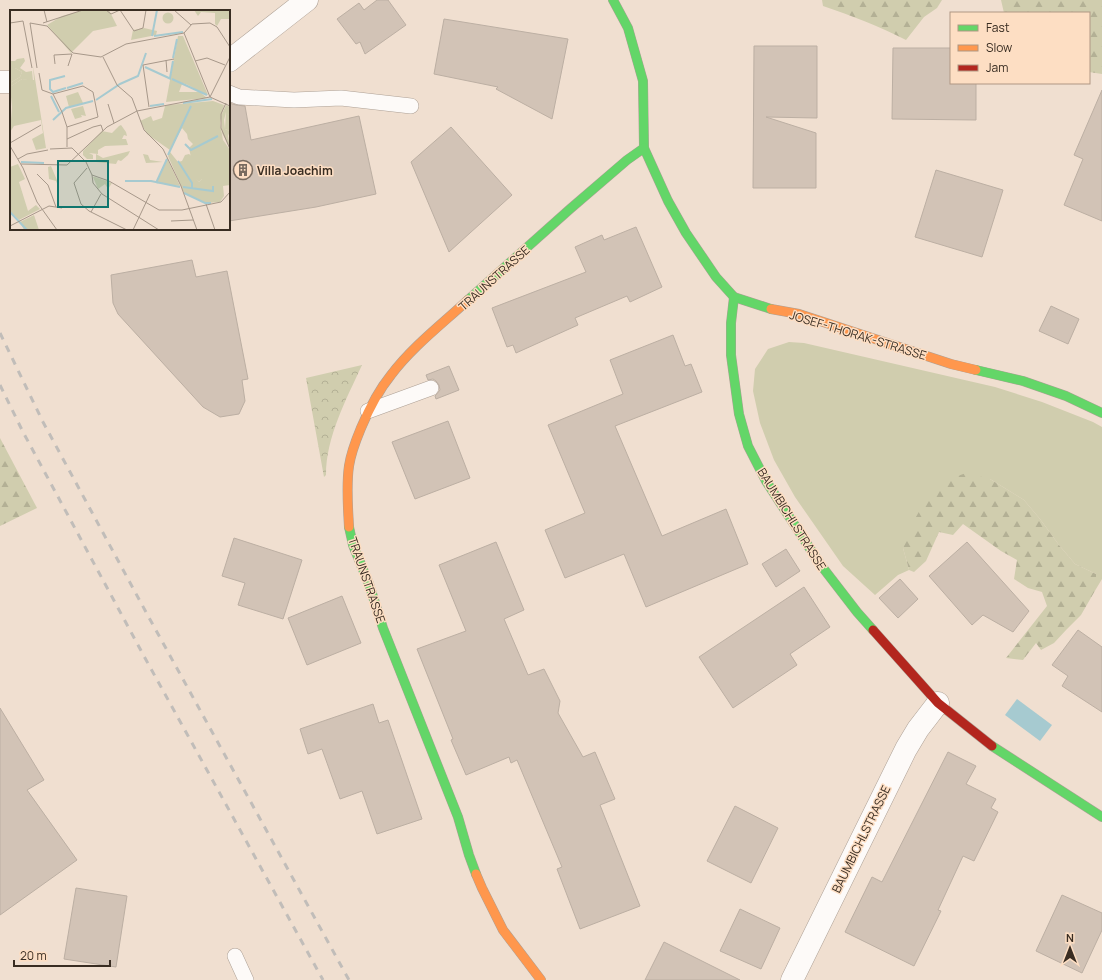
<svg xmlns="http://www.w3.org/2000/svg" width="1102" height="980" font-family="Manrope,sans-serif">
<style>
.grass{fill:#d0cdae}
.forest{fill:url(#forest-firs)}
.park{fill:url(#park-crowns)}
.water{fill:#a6cad0}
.building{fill:#d2c3b6;stroke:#bcafa3}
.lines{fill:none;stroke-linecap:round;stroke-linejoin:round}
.lane-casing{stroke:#ada095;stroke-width:16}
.street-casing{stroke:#ada095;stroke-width:23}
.fast-casing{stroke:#ada095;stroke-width:10}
.slow-casing{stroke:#ada095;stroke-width:10}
.jam-casing{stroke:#ada095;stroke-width:10}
.lane{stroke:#fdfaf8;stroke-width:15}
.street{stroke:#fdfaf8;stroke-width:22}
.fast{stroke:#63d668;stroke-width:9}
.slow{stroke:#ff974d;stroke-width:9}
.jam{stroke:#b3261e;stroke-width:9}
.rail{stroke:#c1bdb9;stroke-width:3;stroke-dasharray:7 7;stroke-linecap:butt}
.labels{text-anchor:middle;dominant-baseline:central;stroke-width:3;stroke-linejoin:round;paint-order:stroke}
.poi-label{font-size:12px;font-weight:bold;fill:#392d22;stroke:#fddec3;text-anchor:start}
.street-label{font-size:12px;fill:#392d22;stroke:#fddec3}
.inset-river{fill:none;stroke:#a6cad0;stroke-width:2}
.inset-road{fill:none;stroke:#a7988a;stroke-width:1}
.view{fill:#0f766e;fill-opacity:0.15;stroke:#0f766e;stroke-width:2}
.inset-edge{fill:none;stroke:#392d22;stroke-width:2}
</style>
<defs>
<pattern id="forest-firs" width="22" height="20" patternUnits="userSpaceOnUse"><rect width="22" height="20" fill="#d0cdae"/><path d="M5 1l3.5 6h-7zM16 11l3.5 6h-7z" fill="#b3b095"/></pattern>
<pattern id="park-crowns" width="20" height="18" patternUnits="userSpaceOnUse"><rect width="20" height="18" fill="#d0cdae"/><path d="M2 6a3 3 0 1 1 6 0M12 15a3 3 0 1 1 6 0" fill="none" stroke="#b3b095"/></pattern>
</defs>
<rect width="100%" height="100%" fill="#f0dfd0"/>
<path class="grass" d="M789,342L804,343L995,387L1042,402L1093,422L1102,427V579L1096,589V574L1075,564L1059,545L1040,519L1024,500L990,479L903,548L909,570L898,575L875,595L843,566L795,497L774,460L760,423L753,391L755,369L768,349Z"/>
<g class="forest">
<path d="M822,0H942L937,8L924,17L906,40C879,26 852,16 823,6Z"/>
<path d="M1001,0H1102V74L1089,72V13H1004Z"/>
<path d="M0,438L37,508L0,526Z"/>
<path d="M966,473L990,479L1024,500L1040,519L1059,545L1075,564L1096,574V589L1081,615L1067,629L1054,643L1041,650L1036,643L1023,660L1006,658L1047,606L1042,592L1028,588L1014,579L1017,560L1001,551L963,524L953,535L939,532L926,561L914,572L909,570L903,548L912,524L925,501L941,482Z"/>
</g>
<path class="park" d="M362,365C346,400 326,437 326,475L324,477L306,378Z"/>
<path class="water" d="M1017,699L1052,725L1040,741L1005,715Z"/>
<g class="building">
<path d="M377,0H388L406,25L365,54L360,42L356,44L337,19L359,3L364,10Z"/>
<path d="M444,19L568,39L552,119L496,89L498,87L434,74Z"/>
<path d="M754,46H817V118L766,117L816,133V188H753Z"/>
<path d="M893,48H951V83H976V120L892,119Z"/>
<path d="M1102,90V221L1064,205L1083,159L1074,155Z"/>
<path d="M229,103L236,105L245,106L251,140L359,116L376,194L316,207L229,221Z"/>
<path d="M451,127L512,195L449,252L411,162Z"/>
<path d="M936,170L1003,190L982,257L915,237Z"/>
<path d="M636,227L662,287L630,302L627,296L575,318L578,325L516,353L513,345L507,347L492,308L586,272L575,247L602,235L604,240Z"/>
<path d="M192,260L196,277L227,271L248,379L242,380L245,401L239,414L220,417L203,407L118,314L113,303L111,275Z"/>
<path d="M1051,306L1079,319L1068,344L1039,331Z"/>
<path d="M673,335L685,366L691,364L702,392L615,426L662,536L726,509L748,564L646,607L624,554L565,578L545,530L585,513L548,425L623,394L610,360Z"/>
<path d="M449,366L459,390L436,399L435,396L440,390L439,385L436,381L433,379L428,380L426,375Z"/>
<path d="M448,421L470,478L415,499L392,442Z"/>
<path d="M234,538L302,560L283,619L238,605L245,583L222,576Z"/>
<path d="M496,542L524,610L504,619L528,675L544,669L560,701L558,713L583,757L595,752L615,799L600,805L640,906L580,929L557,869L562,867L517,760L511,763L509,757L466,775L451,740L453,739L417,649L466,631L439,565Z"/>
<path d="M967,542L1029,611L1013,632L983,615L972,625L929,576Z"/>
<path d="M786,549L800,571L776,587L762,564Z"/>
<path d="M900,579L918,599L898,618L879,598Z"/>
<path d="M804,587L830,627L790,654L797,665L733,708L699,657Z"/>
<path d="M342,596L361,643L307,665L288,618Z"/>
<path d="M1078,630L1102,647V712L1062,686L1068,676L1052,665Z"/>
<path d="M373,704L379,723L388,720L422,819L377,834L362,791L340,799L322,749L308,754L300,729Z"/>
<path d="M0,708L44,780L27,790L77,860L0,915Z"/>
<path d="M948,752L976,766L966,784L996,799L991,808L998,812L974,861L963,856L938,910L941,911L914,966L845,932L872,877L882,882Z"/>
<path d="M735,806L778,828L751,883L707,861Z"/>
<path d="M76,888L127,896L116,967L64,959Z"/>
<path d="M1062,895L1102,913V930L1082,973L1036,951Z"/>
<path d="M740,909L780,928L761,969L720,951Z"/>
<path d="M664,942L740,980H645Z"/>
</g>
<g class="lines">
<defs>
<g id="lane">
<path d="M229,93L239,97L294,100L341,98L411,106"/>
<path d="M368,411L431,388"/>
<path d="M235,956L246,980"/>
</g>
<g id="street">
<path d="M229,61L307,0"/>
<path d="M0,82H11"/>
<path d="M792,980L906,749L918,729L938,703"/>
</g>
<g id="fast">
<path d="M613,0L628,28L643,81L644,148L668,201L686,233L716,277L734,297L771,309"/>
<path d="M734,297L731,323V355L739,414L748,446L766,481L820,564L857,612L873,630"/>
<path d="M468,300L570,209L627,160L644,148"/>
<path d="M976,370L1023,381L1066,396L1102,413"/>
<path d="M349,527L353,545L369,584L383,628L458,817L469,855L476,874"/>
<path d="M992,746L1102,817"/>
</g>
<g id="slow">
<path d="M771,309L799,314L951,364L976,370"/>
<path d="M349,527C348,506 346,486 349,466C351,452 356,440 361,428C369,409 378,391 391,375C412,347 442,324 468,300"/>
<path d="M476,874L482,888L503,930L541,980"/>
</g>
<path id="jam" d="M873,630L938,703L992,746"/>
</defs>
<use href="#lane" class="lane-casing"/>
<use href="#street" class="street-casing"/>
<use href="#fast" class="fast-casing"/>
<use href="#slow" class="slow-casing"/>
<use href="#jam" class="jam-casing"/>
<use href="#lane" class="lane"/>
<use href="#street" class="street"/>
<use href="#fast" class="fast"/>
<use href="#slow" class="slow"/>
<use href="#jam" class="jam"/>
<g class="rail">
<path d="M0,333L43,422L147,614L349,980"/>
<path d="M0,385L23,432L145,658L323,980"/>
</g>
</g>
<defs>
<symbol id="building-ring" viewBox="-11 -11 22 22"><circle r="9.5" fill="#fddec3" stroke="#796b5f" stroke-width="1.5"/><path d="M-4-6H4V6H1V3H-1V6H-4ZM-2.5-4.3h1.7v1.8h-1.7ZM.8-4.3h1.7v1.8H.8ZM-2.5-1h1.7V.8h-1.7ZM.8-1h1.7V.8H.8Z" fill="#796b5f"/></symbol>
</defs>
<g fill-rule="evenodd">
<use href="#building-ring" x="232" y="159" width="22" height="22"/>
</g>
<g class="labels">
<g class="poi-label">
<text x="257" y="170">Villa Joachim</text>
</g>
<g class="street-label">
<text transform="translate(494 278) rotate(-42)">TRAUNSTRASSE</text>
<text transform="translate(858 335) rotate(17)">JOSEF-THORAK-STRASSE</text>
<text transform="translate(792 519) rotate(58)">BAUMBICHLSTRASSE</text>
<text transform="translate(367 580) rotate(71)">TRAUNSTRASSE</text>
<text transform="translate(861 839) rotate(-64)">BAUMBICHLSTRASSE</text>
</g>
</g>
<g transform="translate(10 10)">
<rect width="220" height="220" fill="#f0dfd0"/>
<path d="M152.5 8a5.5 5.5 0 1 1 11 0a5.5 5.5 0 1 1-11 0ZM134,18L147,21L146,25L121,30L123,20ZM168,26H173L198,85L191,83L197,88L156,92ZM164,70L178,75L191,82H169L172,74ZM0,51H5V58L12,62L10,67L0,73ZM23,56L36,138L26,140L22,129L33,123L31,110L4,116L0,122L2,97L0,77L12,69L24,70ZM68,82L73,93L59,97L56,86ZM203,91L214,95L210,113L213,130L220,140V175L213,176L214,186L210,192L196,193L174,183L158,146L160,142L168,152L172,151L189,172L192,169L184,162L179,138L183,134L178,129L177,124L172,118L160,140L137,124L130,111L141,106L143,111L152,108L155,96L158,95ZM73,96L76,106L71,105L72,107L65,109L61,99ZM216,101L220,106V121L215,119ZM157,148L170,176L146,173ZM8,154L15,169L9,172L18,201L26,195L30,199L9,210L0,201V157ZM83,167H85L102,173L98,179L95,174L88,179ZM24,205L29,220H14L10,212Z" fill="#d0cdae" fill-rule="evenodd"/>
<path d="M184,0H220V9H211L207,16L205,14V3L191,2L188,6ZM14,48L15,51L10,58L16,62L22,61L23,71L12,69L0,77V73L10,67L12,62L5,58L4,52L7,49ZM216,95L220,97V106L216,102L214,110L215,119L220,121L218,126L220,139L212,123L211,106ZM109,116L111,115L116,122L117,126L114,125L112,129H116L118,135L95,136L88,140V144L79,143L83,145V149H77L73,145V141L92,121L102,123ZM120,141L118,145L111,151L108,150L106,154L86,152V144L93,148ZM133,144L138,145L140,150L153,152L136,153ZM179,144L190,153L184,159L193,168L189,172L171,153L175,145ZM41,156L49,175L48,176L46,171L39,169L38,157Z" fill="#d0cdae"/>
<path d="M74,0H99L107,16L83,21L61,43L37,15L52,6Z" fill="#d0cdae"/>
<path class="inset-river" d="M142,26L147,0M144,26L173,22M163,48L167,29M135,57L161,69M55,66L40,70V79L43,82L56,78M160,68L163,51M162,69L197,85M57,78L73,73M41,86L49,102M86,90L110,74L128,66L136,43M173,93L202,89M140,96L154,94M43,110L56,98L83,91M175,134L181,140L208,126M158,145L181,96M168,151L182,173V178M11,152L34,153M115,171H141L170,177M146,173L157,149M173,177L203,181V176M174,183L195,193H201M0,202L17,220"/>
<path class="inset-road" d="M34,0L37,12M96,0L101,4L110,0M110,0L124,21L133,18L136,0M164,0L181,15M0,13L13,11L22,58M33,13L73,0M93,47L107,75L122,88L134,120L153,139L171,176L187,220M156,50L157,62M185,51L197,48L215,55M45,54L44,45L62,44M58,56L62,44M27,58L20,13L37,16L63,43L91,47L116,34L174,23M29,63L32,80L43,84L52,102L57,117V137M43,84L73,76L83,82L88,107L57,117M200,87L174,23L182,14L200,13L207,17L220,37M200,87L220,47M200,87L220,96M216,93L211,104V118L220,139M98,94L104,113M139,97L133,55L164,49M57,129L83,117L91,115L93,121M0,133L31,115M0,136L13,158L27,192L47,220M40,139L62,138L76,152L82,165L99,171L149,200H172L211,192L220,182M8,149L17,144L38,140M11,154L57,155L97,117L127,101L200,87M77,158L64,173L71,194L79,201L117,220M27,164L38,175L46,197M82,165L83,173L92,184L149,220M196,194L205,220M81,202L91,184M161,211L183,210M0,216L39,196L52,198M123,220L140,184"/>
<path class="view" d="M48,151H98V197H48Z"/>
<rect width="220" height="220" class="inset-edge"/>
</g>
<rect x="950" y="12" width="140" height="72" fill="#fddec3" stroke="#af9783"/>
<rect x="958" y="25" width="20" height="6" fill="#63d668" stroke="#af9783"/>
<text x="986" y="32" font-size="12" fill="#392d22">Fast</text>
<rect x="958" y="45" width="20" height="6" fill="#ff974d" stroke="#af9783"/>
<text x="986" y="52" font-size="12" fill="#392d22">Slow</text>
<rect x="958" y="65" width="20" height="6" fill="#b3261e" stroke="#af9783"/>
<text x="986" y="72" font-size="12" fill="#392d22">Jam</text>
<g transform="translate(1070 948)" stroke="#fddec3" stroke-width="3" paint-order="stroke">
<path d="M0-3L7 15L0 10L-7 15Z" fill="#392d22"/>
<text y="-6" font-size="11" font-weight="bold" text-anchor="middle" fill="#392d22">N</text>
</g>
<path d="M14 960v6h96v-6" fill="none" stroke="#392d22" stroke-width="2"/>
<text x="20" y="960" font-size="12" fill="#392d22" stroke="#fddec3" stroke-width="3" paint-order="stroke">20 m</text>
</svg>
